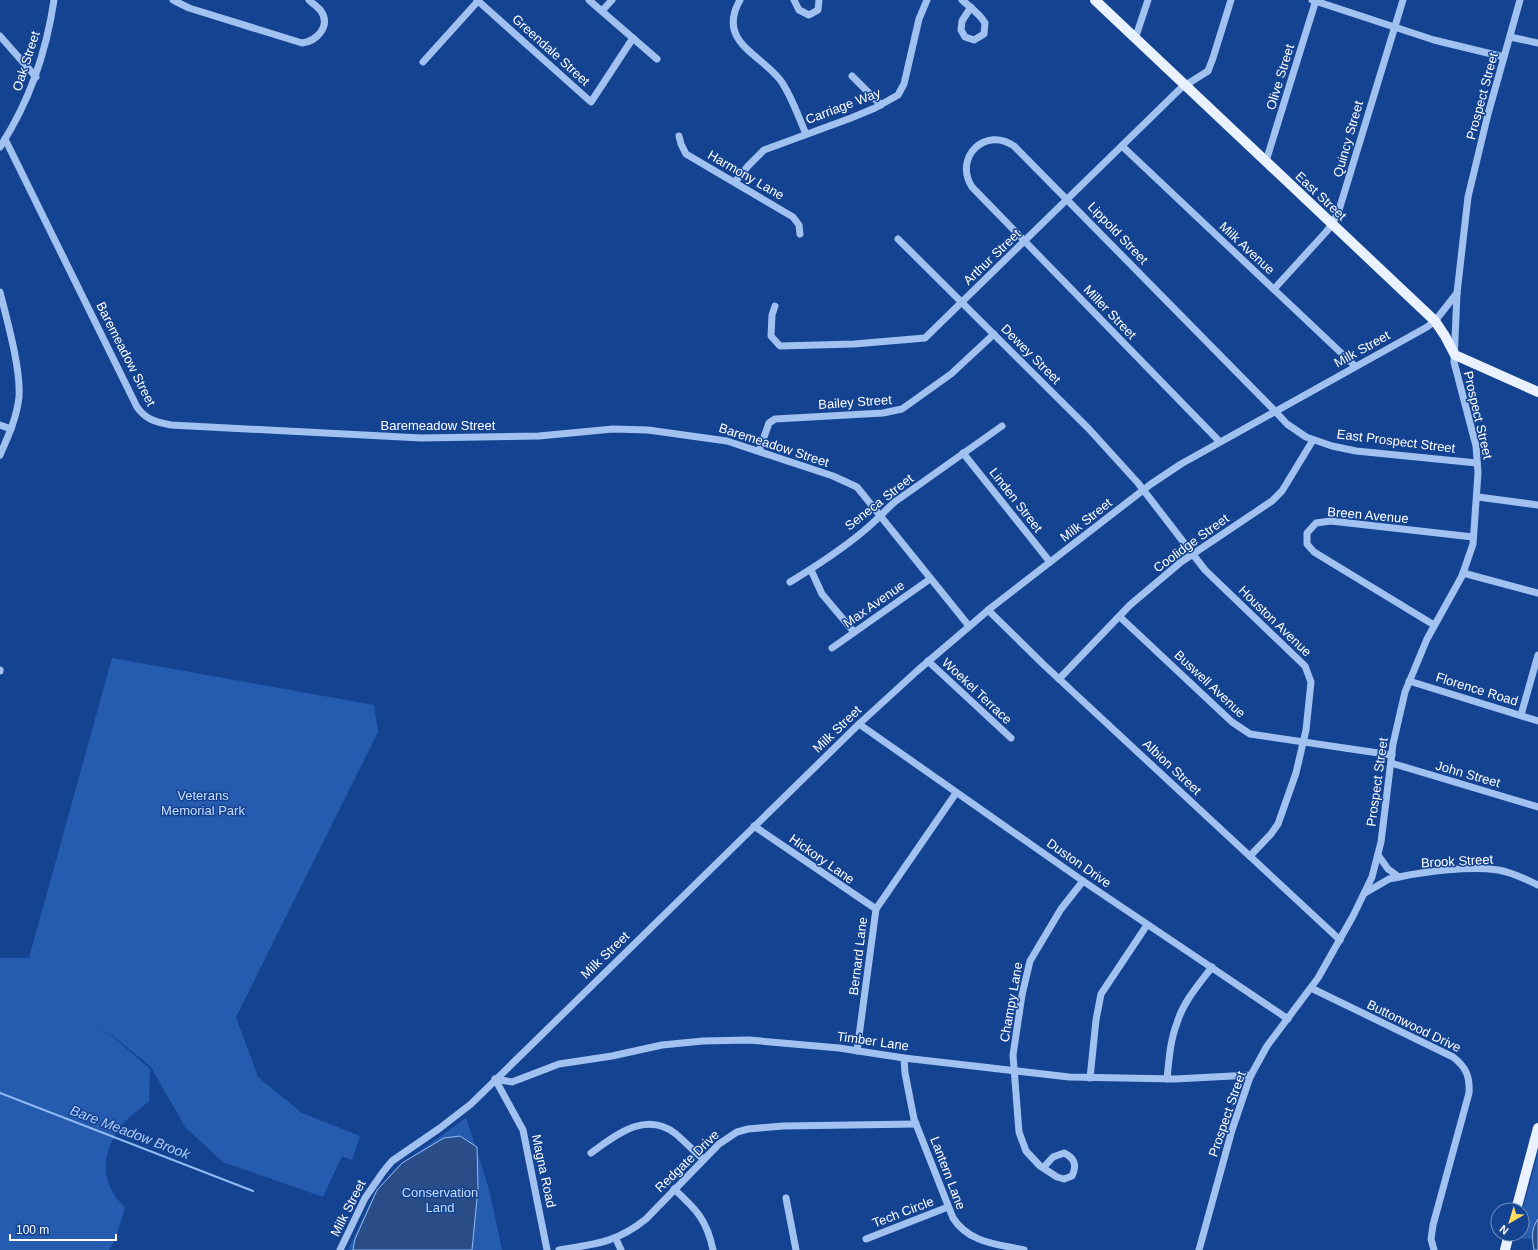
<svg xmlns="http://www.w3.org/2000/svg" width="1538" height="1250" font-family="Helvetica,sans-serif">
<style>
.green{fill:#265cb0}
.water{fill:#2a4d87;stroke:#93bbf4}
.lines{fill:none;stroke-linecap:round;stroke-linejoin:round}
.stream{stroke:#93bbf4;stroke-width:2}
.minor{stroke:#a1c1f1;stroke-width:7}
.major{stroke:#ebf2ff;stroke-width:10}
.labels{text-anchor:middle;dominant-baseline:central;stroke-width:3;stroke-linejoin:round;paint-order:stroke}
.street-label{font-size:13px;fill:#fff;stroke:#144391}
.park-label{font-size:13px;fill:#c8ddfc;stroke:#144391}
.water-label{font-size:14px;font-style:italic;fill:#adcbf8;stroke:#144391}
</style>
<rect width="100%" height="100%" fill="#144391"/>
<g class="green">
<path d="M112,658L374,705L378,732L236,1017L258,1077L302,1113L360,1136L352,1160L342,1156L323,1197L223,1162L185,1127L151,1067L113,1036L90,1027L112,1036L150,1069L149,1101C140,1109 128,1117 121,1126C101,1153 99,1184 125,1207L116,1238L109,1250H0V958H29Z"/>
<path d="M466,1118L489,1189L502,1250H348L369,1205L378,1189L396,1168Z"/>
<path d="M1538,1153V1240L1515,1237L1516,1234H1522V1212Z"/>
</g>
<g class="water">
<path d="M460,1136L477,1147L478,1188L472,1250H353L355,1239L377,1190L402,1163L444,1138Z"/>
<path d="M1538,1219V1250H1534C1532,1238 1531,1229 1538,1219Z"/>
</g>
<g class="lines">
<path class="stream" d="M0,1093L253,1191"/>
<g class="minor">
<path d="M173,0L189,8L302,43C317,41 331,26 321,11C318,7 313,4 309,0"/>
<path d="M477,0L591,102L633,38"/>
<path d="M589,0L657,59"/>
<path d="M740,0C716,42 761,54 781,81C792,97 798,116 806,134"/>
<path d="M794,0L799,10L809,15L818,10L819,0"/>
<path d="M962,0C970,7 980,14 985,23L984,34L974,40L965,37L961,30L962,21L971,7"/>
<path d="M1312,0L1434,40L1504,57"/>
<path d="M602,11L612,0"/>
<path d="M0,36L36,77"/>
<path d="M1510,37L1538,43"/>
<path d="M1135,39L1148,0"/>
<path d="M423,62L479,0"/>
<path d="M852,76L881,105"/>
<path d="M679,136L681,144L686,154L793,217L799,225L800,234"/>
<path d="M5,139L137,407C146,420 156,422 171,425L421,438L539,436L613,429L648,430L727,441L833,476L857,487L969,626"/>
<path d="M1122,146L1355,366"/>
<path d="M0,147C30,101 46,54 54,0"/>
<path d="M1266,161L1316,0"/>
<path d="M735,182L748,166L764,150L851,118L875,108L898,95L904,84L919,19L927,0"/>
<path d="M898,239L1089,429L1138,483L1205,570L1305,666L1311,682L1306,730L1296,773L1278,824L1271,834L1250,856"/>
<path d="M1274,289L1326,232L1333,223L1339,210L1403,0"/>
<path d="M0,292C7,320 21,369 19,397C17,417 8,437 0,455"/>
<path d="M775,306L772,315L771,336L780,346L854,344L925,338L1181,88L1208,71L1213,58L1231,0"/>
<path d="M0,425L11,429"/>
<path d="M1219,441L972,187C953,157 986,126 1014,146L1275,411L1287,424L1306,437L1332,446L1356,451L1477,463"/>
<path d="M759,451L769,423L775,419L883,413L902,409L951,374L994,334"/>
<path d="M963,453L1050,562"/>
<path d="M1478,497L1538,505"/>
<path d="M811,570L822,594L854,632"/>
<path d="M1463,573L1538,593"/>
<path d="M790,582C818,565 853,542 876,520C883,514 888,507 896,501L1002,426"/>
<path d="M988,610L1044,665L1340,940"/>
<path d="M1120,617L1232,722L1250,734L1392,755"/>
<path d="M1434,625L1314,552L1307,544V533L1316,523L1331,521L1473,537"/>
<path d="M832,648L930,579"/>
<path d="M928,661L1011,738"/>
<path d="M0,670V671"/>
<path d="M1059,679L1130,605L1181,562L1272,501L1282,491L1313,440"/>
<path d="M1409,681L1538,721"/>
<path d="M1521,715L1538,655"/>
<path d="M859,724L1083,881L1288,1019"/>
<path d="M1391,763L1538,807"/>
<path d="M754,826L876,909"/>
<path d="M1378,855L1388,869L1399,877C1427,871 1470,866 1498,870C1512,872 1525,879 1538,885"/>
<path d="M1365,893L1389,879L1399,877"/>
<path d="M1311,988L1453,1057C1466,1067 1470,1076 1469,1093L1433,1225L1431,1239L1434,1250"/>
<path d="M857,1051L876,909L956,793"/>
<path d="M904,1058L905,1073L914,1119L953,1218C969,1243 997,1244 1024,1250"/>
<path d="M1090,1078L1096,1020L1101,994L1147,925"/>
<path d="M495,1079L512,1082L559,1064L612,1056L662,1045L703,1041L749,1040L839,1048L904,1058L1069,1077L1175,1079L1251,1075"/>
<path d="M495,1079L523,1130L547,1250"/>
<path d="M1167,1079C1169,1060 1170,1041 1177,1023C1183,1002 1199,984 1212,967"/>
<path d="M591,1153C616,1135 646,1110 676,1134C685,1142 694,1151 703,1159"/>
<path d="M1043,1168L1053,1157L1064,1153C1075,1158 1077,1166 1072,1176L1064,1179L1057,1177L1040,1166L1026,1151L1019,1132L1013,1055L1022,995L1030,961L1061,909L1083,881"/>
<path d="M674,1189C696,1209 707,1220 713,1250"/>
<path d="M786,1198L796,1250"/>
<path d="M616,1239L621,1250"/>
<path d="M866,1239L948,1207"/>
<path d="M340,1250L365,1198L383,1172L392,1161L440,1128L471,1104L859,724L917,671L992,607L1151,484L1181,464L1427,327L1435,321L1457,293"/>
<path d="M559,1250C595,1244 616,1243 646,1219L719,1144L737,1132L748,1129L783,1126L916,1124"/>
<path d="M1199,1250L1232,1130L1250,1077L1267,1046L1318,978L1353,916L1372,877L1381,842L1393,744L1405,692L1427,639L1462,576L1473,544L1478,473L1476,446L1454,362L1457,293L1468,197L1488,114L1520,0"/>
</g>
<g class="major">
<path d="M1095,0L1435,321L1445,336L1455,355L1538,392"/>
<path d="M1516,1210L1538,1128"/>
<path d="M1505,1250L1509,1234"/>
</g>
</g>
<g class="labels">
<g class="street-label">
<text transform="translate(551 50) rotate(42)">Greendale Street</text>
<text transform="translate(26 61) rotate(-72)">Oak Street</text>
<text transform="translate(1280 77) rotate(-73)">Olive Street</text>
<text transform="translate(1482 96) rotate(-75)">Prospect Street</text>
<text transform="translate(843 106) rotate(-21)">Carriage Way</text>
<text transform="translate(1348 139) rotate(-74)">Quincy Street</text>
<text transform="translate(746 175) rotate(30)">Harmony Lane</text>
<text transform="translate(1321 196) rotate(43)">East Street</text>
<text transform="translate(1118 233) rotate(46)">Lippold Street</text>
<text transform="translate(1247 248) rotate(43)">Milk Avenue</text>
<text transform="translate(992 257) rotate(-44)">Arthur Street</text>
<text transform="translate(1110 312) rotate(46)">Miller Street</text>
<text transform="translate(1362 349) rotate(-29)">Milk Street</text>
<text transform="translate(126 354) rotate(63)">Baremeadow Street</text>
<text transform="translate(1031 354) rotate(45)">Dewey Street</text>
<text transform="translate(855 402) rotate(-4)">Bailey Street</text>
<text transform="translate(1478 415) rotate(77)">Prospect Street</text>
<text x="438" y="425">Baremeadow Street</text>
<text transform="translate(1396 441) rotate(7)">East Prospect Street</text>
<text transform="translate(774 445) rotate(18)">Baremeadow Street</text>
<text transform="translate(1016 500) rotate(52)">Linden Street</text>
<text transform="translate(879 502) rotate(-38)">Seneca Street</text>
<text transform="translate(1368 515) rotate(5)">Breen Avenue</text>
<text transform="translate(1086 520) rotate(-38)">Milk Street</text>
<text transform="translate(1191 543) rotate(-36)">Coolidge Street</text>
<text transform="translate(874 604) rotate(-35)">Max Avenue</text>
<text transform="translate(1275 621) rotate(44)">Houston Avenue</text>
<text transform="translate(1210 684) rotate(43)">Buswell Avenue</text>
<text transform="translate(1477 689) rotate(17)">Florence Road</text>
<text transform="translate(977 691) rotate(43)">Woekel Terrace</text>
<text transform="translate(837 729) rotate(-44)">Milk Street</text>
<text transform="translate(1172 767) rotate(43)">Albion Street</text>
<text transform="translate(1468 774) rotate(16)">John Street</text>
<text transform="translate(1377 782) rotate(-82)">Prospect Street</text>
<text transform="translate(822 859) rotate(35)">Hickory Lane</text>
<text transform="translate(1457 861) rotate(-3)">Brook Street</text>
<text transform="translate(1079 863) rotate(35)">Duston Drive</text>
<text transform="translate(605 955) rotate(-44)">Milk Street</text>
<text transform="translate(858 956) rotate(-83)">Bernard Lane</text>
<text transform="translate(1011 1002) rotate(-80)">Champy Lane</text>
<text transform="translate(1414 1026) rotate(26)">Buttonwood Drive</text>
<text transform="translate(873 1041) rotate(8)">Timber Lane</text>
<text transform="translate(1227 1114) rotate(-71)">Prospect Street</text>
<text transform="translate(687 1161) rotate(-44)">Redgate Drive</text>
<text transform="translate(544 1171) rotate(78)">Magna Road</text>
<text transform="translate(948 1173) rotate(69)">Lantern Lane</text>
<text transform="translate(348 1208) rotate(-63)">Milk Street</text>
<text transform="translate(903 1212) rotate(-21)">Tech Circle</text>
</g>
<g class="park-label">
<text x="203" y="795">Veterans<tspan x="203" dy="15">Memorial Park</tspan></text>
<text x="440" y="1192">Conservation<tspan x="440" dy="15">Land</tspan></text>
</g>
<g class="water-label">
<text transform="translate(130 1132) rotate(21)">Bare Meadow Brook</text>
</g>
</g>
<g transform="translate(1510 1222) rotate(218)"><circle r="19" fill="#144391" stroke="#728ebd"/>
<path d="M0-3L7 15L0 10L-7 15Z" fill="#ffdb61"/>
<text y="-6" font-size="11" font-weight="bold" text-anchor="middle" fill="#ffffff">N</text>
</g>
<path d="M10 1234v6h106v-6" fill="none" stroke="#ffffff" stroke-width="2"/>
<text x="16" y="1234" font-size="12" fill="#ffffff" stroke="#144391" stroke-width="3" paint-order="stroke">100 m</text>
</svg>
